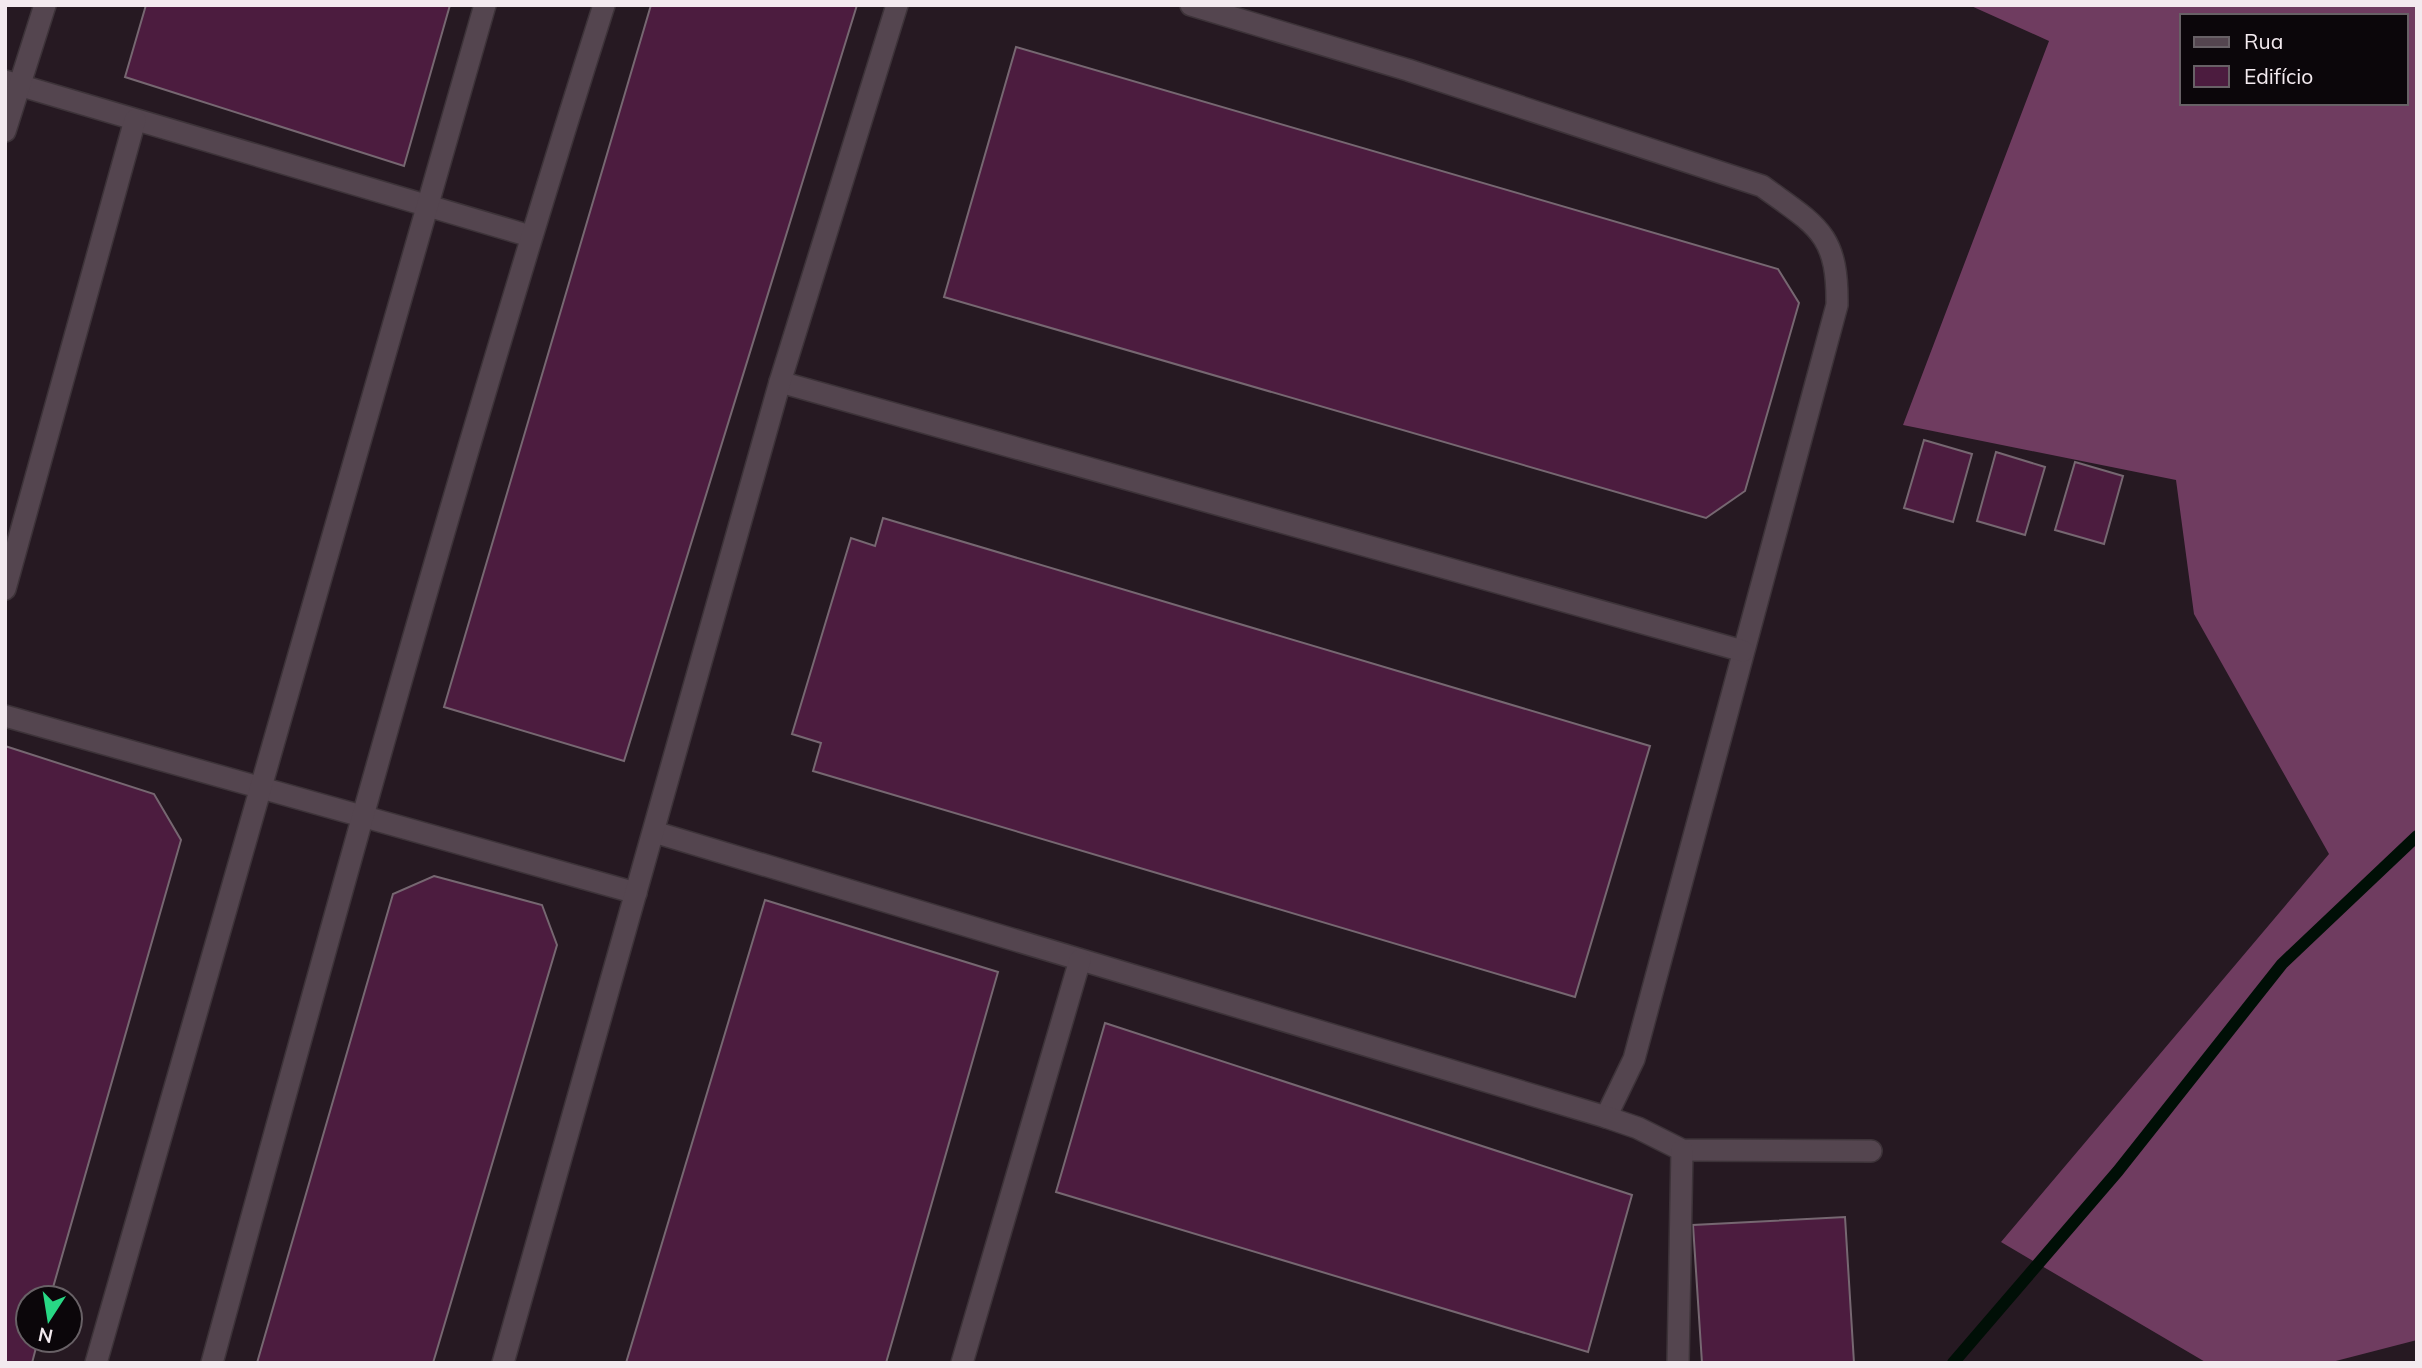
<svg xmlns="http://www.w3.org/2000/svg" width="2422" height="1368" font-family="Mulish,sans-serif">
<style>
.forest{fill:#6f3c60;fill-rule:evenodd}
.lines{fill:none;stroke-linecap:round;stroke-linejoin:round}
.stream{stroke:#000f06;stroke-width:12}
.building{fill:#4c1c3f;stroke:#766771;stroke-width:2}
.minor-casing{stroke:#3d3339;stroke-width:24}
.minor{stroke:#54454f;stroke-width:21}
</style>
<rect width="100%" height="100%" fill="#261922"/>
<path class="forest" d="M1969,5H2417V1340L2328,1363H2207L2001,1242L2329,854L2194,614L2176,480L1903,425L2049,41ZM2182,16H2406V103H2182Z"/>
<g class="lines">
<path class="stream" d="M1953,1363L2118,1171L2282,964L2417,836"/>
</g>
<g class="building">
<path d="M146,5H450L404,166L125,77Z"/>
<path d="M651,5H857L624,761L444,707Z"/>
<path d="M1016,47L1778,269L1799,303L1745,491L1706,518L944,297Z"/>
<path d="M1924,440L1972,454L1953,522L1904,508Z"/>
<path d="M1996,452L2045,467L2025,535L1977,521Z"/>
<path d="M2075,462L2123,476L2104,544L2055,530Z"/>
<path d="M883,518L1650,746L1575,997L813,771L821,743L792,734L851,538L875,546Z"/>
<path d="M5,746L154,794L181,840L50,1298H28V1340H38L32,1363H5Z"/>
<path d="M434,876L542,905L557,945L433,1363H257L393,894Z"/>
<path d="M765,900L998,972L886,1363H626Z"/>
<path d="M1105,1023L1632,1195L1588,1352L1056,1192Z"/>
<path d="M1845,1217L1854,1363H1702L1693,1225Z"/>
</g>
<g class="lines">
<defs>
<g id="minor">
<path d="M1191,5L1408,70L1762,186C1817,226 1838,233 1837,305L1634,1059L1606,1117"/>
<path d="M5,81L530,236"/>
<path d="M5,131L45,5"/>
<path d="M780,382L1743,651"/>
<path d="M5,589L135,120"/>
<path d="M5,716L636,893"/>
<path d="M654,832L1606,1117L1638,1128L1682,1150L1871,1151"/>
<path d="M96,1363L485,5"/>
<path d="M212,1363C336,908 461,454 604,5"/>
<path d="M503,1363L780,382L897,5"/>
<path d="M962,1363L1080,960"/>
<path d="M1678,1363L1682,1150"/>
</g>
</defs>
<use href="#minor" class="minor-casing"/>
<use href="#minor" class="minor"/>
</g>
<rect width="2422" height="1368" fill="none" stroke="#f3eaef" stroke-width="14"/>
<rect x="2180" y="14" width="228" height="91" fill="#0b060a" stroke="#686166" stroke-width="2"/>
<rect x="2194" y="37" width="35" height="10" fill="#54454f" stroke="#686166" stroke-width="2"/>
<text x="2244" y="49" font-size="21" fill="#f3eaef">Rua</text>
<rect x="2194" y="66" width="35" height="21" fill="#4c1c3f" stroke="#686166" stroke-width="2"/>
<text x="2244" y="84" font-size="21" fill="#f3eaef">Edifício</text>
<g transform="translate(49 1319) rotate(192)"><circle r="33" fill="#0b060a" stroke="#686166" stroke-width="2"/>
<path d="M0-5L12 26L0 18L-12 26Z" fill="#28d885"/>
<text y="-10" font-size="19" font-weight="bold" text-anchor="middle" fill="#f3eaef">N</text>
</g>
</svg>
